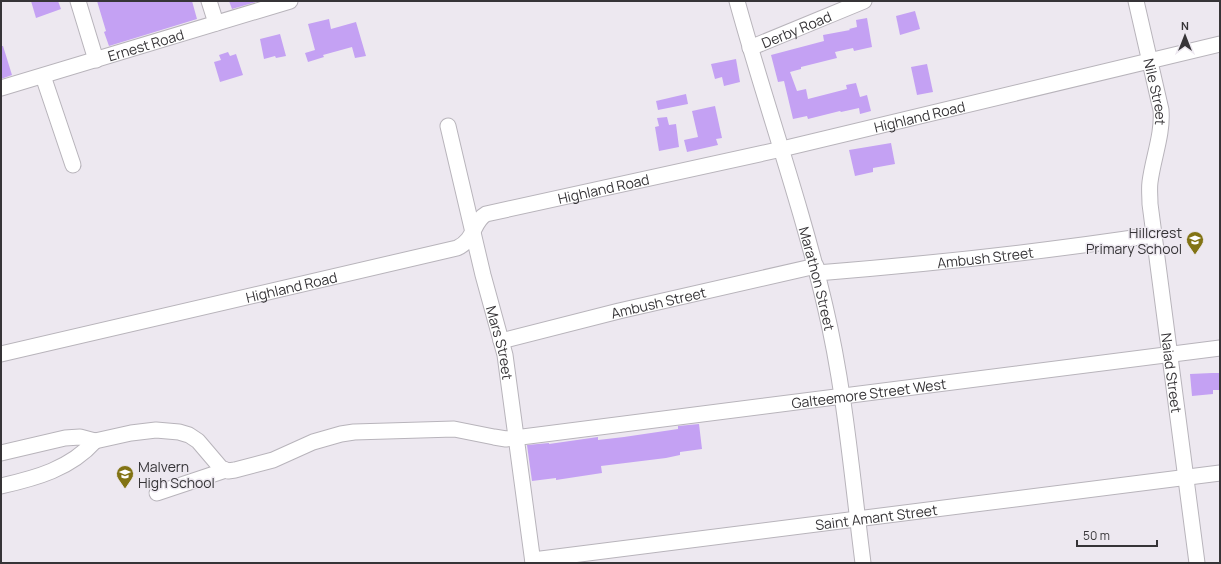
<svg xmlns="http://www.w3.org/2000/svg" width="1221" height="564" font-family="Manrope,sans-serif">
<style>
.building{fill:#c4a1f3}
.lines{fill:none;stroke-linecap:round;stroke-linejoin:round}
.minor-casing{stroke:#b8b4bb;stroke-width:17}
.minor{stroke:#fff;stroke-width:15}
.labels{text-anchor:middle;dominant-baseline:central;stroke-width:3;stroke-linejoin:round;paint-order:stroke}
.street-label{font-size:14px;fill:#363437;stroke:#ede8f0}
.poi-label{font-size:14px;fill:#363437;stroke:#ede8f0;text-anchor:end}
</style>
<rect width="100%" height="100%" fill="#ede8f0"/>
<g class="building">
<path d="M31,1H58L61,9L36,18Z"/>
<path d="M97,1H192L197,19L109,46L104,32L106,31Z"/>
<path d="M229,1H259L232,9Z"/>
<path d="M915,11L920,29L900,35L896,16Z"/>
<path d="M867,18L872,47L854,51L853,48L835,52L837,58L801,67V69L790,72L797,91L806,89L808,99L847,89L846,85L856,83L860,97L867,95L871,111L860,114L859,108L841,112L840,111L808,119L807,116L793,119L784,81L778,82L771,55L824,41L823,35L850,30L849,29L857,27L856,20Z"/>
<path d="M329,19L331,29L356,22L366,56L355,58L352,47L323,55L324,57L308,62L305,53L315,50L308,24Z"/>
<path d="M280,34L286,56L276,58L275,56L264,59L260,39Z"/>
<path d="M1,46H3L12,75L1,79Z"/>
<path d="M228,52L230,56L236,54L243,75L220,82L214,62L221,60L219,55Z"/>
<path d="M736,59L740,82L724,86L722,77L715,79L711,64Z"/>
<path d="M927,64L933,92L917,95L911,67Z"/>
<path d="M686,94L688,104L658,110L656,101Z"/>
<path d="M715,106L722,138L716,139L718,145L687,152L684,140L698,137L692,111Z"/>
<path d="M667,117L669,125L676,124L679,147L659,151L655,127L659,126L657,118Z"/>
<path d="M891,143L895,164L873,168V172L855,176L849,150Z"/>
<path d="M1212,373H1220V390H1213V394L1192,396L1190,374Z"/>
<path d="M699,424L702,449L680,452V455L666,458L601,466L602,473L556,480V478L532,481L527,445L549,443V444L598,437V440L624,437L678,429V426Z"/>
</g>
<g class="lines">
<defs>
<g id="minor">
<path d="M78,1L96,60"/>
<path d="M209,1L216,23"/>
<path id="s1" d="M737,1C765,103 801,203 825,306C845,390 852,477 863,563"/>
<path id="s2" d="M1136,1L1161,110C1163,134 1153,158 1150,182C1149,189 1150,196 1150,204L1197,563"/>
<path id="s3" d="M750,48L864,1"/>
<path d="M43,76L73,165"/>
<path id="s4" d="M1,88L290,1"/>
<path id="s5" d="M448,126L483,275L505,355L533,563"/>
<path id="s6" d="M817,273C930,264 1042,252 1153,235"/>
<path id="s7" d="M501,341L619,311L816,266"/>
<path id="s8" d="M1,354L457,248C475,240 473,221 486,214L782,149L1220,44"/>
<path id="s9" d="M1,453L65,438L80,437L95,441L131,433L156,430L179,432L189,435L198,441L221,468L228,471L235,470L273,460L313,442L341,434L354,432L454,429L494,437L506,439L1220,348"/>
<path d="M1,486C36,478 70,469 95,441"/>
<path d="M157,493L226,470"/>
<path id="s10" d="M533,560L1220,473"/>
</g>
</defs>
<use href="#minor" class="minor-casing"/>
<use href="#minor" class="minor"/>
</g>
<defs>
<symbol id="school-pin" viewBox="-11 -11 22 30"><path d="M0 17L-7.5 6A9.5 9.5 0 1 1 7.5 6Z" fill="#827314" stroke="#ede8f0"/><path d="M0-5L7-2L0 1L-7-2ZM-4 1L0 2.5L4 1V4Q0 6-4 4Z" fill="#fff"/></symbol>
</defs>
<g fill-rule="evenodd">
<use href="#school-pin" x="1185" y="230" width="20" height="27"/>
<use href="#school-pin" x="115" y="464" width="20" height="27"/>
</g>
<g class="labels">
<g class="street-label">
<text stroke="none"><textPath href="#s3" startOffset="50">Derby Road</textPath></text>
<text stroke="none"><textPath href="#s4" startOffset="151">Ernest Road</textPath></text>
<text stroke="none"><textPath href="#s2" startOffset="93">Nile Street</textPath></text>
<text stroke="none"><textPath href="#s8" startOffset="958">Highland Road</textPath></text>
<text stroke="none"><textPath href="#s8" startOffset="634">Highland Road</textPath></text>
<text stroke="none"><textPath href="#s6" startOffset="169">Ambush Street</textPath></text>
<text stroke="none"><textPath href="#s1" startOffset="289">Marathon Street</textPath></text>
<text stroke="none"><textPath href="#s8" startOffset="298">Highland Road</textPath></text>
<text stroke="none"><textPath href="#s7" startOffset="162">Ambush Street</textPath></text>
<text stroke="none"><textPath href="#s5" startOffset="223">Mars Street</textPath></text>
<text stroke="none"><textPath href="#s2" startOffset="377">Naiad Street</textPath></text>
<text stroke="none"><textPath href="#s9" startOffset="897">Galteemore Street West</textPath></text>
<text stroke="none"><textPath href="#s10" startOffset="346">Saint Amant Street</textPath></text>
</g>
<g class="poi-label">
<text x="1182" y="232">Hillcrest<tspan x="1182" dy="16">Primary School</tspan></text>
<text x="138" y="466" text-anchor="start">Malvern<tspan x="138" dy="16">High School</tspan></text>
</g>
</g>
<rect width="1221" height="564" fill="none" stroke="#363437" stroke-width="4"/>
<g transform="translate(1185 36)" stroke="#ede8f0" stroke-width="3" paint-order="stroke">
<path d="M0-3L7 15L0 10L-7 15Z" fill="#363437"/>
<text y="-6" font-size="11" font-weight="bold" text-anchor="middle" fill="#363437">N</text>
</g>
<path d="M1077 540v6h80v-6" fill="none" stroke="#363437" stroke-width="2"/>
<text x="1083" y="540" font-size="12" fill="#363437" stroke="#ede8f0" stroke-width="3" paint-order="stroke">50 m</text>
</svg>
